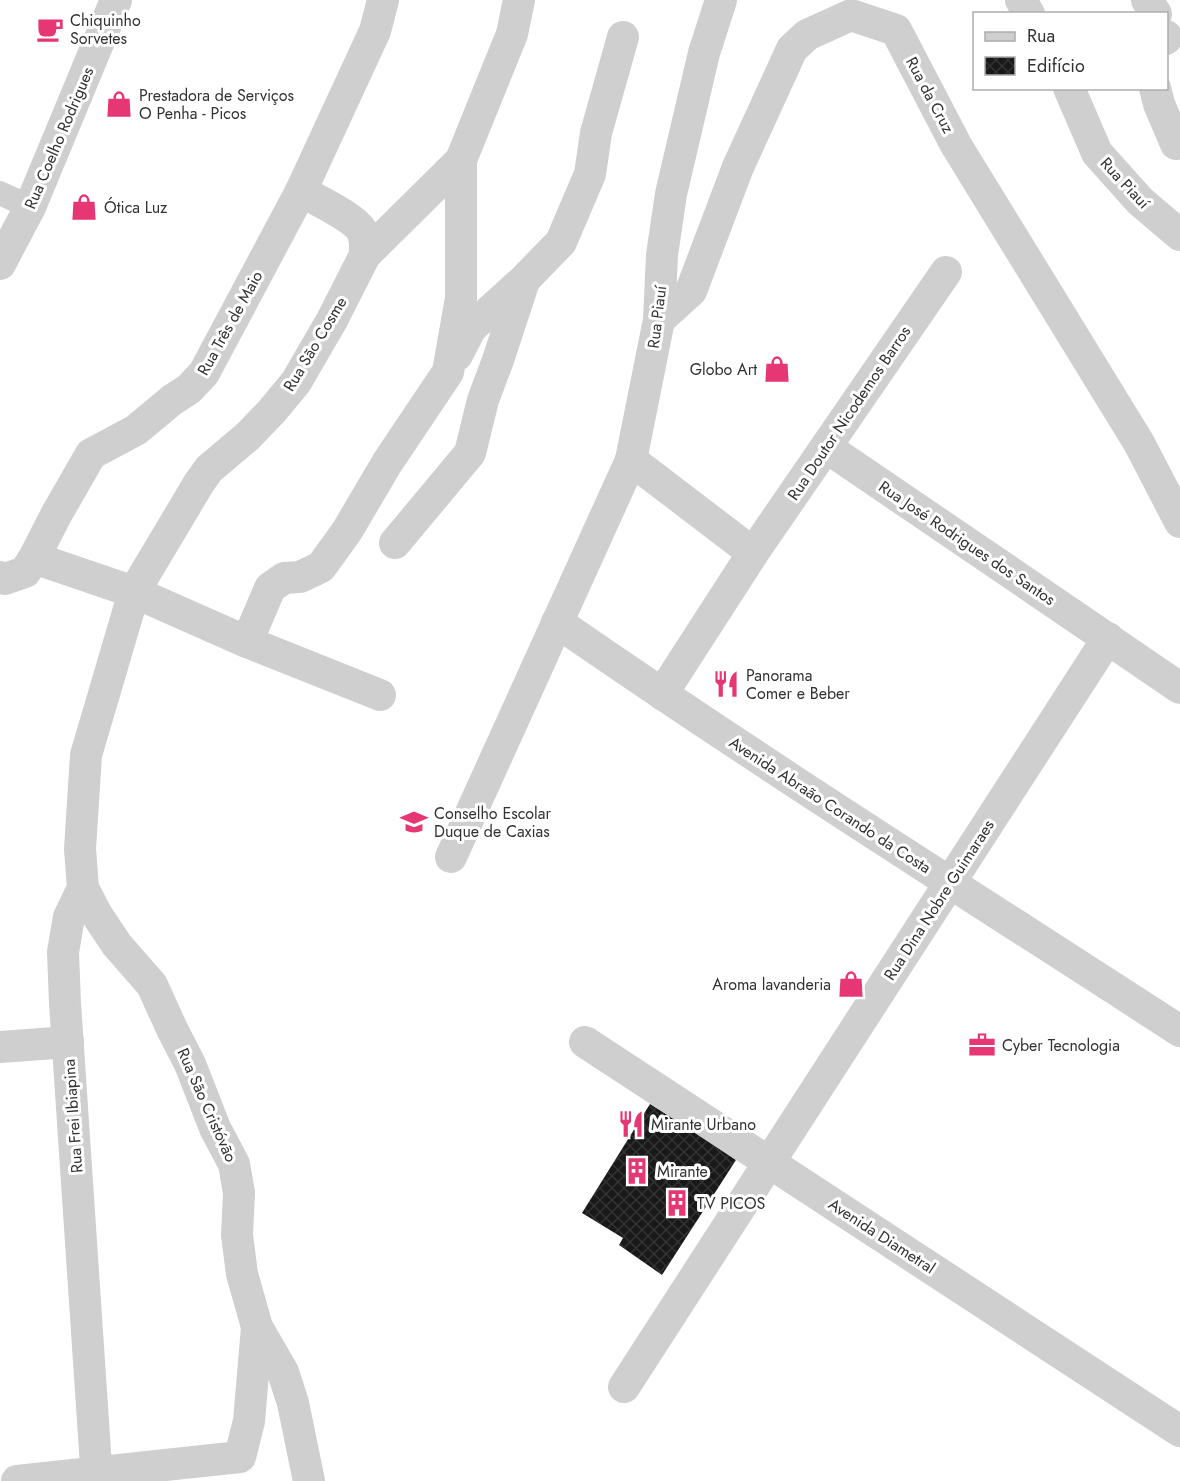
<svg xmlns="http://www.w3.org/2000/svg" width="1180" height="1481" font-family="Jost,sans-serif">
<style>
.building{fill:url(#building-cross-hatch)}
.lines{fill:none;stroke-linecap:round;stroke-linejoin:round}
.pedestrian{stroke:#cfcfcf;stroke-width:24}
.minor{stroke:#cfcfcf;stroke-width:32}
.labels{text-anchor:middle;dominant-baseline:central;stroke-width:6;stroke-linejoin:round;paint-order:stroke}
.poi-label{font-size:16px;fill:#323232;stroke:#fff;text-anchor:start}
.street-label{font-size:16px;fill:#323232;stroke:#fff}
</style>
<defs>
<pattern id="building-cross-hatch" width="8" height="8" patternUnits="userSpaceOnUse" patternTransform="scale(1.5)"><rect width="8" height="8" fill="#191919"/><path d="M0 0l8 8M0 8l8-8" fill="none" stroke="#323232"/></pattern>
</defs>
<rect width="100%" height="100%" fill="#fff"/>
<path class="building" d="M650,1104L692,1130L736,1160L662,1275L619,1245L623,1238L582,1213Z"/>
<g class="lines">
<path class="pedestrian" d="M0,193L30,207"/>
<g class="minor">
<path d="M1021,0L1029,14"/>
<path d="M1147,0L1156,14"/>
<path d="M1166,36V39"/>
<path d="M1069,88L1097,153L1140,201L1180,235"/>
<path d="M1155,88L1159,104L1176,144"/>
<path d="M301,191C316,200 354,217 362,231C366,239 365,247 365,255"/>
<path d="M0,264L30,207L116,0"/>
<path d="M659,320L691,291L738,167L792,49L807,35L851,15L896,30L956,145L1139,443L1180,522"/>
<path d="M457,355L471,328L524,280L561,242L590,174L596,133L623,37"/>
<path d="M826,447L1180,688"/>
<path d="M631,460L753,553"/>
<path d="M395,543L470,453L483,400L498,360L524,281"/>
<path d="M34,558L134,592L247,642L380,695"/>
<path d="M0,577L5,579L25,572L34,558L56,515L91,454L136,430L172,400L189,389L204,373L301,191L375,31L383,0"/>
<path d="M557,622C762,764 972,896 1180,1031"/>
<path d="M247,642L270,588L284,578L300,577L321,567L347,531L387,463L448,372L461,298V160"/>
<path d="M662,694L753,553L946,272"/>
<path d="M451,857L631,460L659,320L662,255L671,194L704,53L721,0"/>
<path d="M83,888L97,915L117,945L152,985L172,1029L190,1064L215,1128L234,1164L239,1193L237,1235L242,1274L257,1327L283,1372L293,1403L309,1481"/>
<path d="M585,1042L1180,1431"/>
<path d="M0,1047L68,1042"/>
<path d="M624,1387C787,1139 946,888 1108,638"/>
<path d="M17,1481L240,1457L249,1421L257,1327"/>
<path d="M97,1481L65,1003L63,952L69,917L83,888L80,849L86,755L134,592L199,483L209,469L248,436L272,411L296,382L332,320L365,255L461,160L512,34L519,0"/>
</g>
</g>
<defs>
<symbol id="cafe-bare" viewBox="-9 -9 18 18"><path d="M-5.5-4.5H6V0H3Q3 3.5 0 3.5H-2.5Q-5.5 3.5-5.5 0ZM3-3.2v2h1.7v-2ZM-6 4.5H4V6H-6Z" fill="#e63674" stroke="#fff" stroke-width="2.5" paint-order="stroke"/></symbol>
<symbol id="shop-bare" viewBox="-9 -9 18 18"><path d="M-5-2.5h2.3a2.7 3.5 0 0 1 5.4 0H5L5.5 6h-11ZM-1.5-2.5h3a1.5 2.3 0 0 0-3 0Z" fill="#e63674" stroke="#fff" stroke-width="2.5" paint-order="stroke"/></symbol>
<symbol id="restaurant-bare" viewBox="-9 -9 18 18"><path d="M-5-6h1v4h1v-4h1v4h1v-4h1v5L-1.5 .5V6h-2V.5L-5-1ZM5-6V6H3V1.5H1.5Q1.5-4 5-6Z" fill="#e63674" stroke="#fff" stroke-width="2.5" paint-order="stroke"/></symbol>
<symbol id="school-bare" viewBox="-9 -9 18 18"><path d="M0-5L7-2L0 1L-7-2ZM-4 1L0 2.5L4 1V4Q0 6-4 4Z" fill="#e63674" stroke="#fff" stroke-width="2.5" paint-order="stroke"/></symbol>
<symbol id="office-bare" viewBox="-9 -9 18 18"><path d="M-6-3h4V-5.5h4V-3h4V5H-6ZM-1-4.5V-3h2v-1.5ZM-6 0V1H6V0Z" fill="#e63674" stroke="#fff" stroke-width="2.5" paint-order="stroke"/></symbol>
<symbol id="building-bare" viewBox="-9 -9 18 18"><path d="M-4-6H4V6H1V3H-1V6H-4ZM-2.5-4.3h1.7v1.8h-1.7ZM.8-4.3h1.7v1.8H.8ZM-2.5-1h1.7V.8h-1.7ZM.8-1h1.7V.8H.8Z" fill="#e63674" stroke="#fff" stroke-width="2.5" paint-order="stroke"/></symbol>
</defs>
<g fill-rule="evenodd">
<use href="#cafe-bare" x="31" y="10" width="38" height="38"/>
<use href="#shop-bare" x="100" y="85" width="38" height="38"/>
<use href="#shop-bare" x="65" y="188" width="38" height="38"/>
<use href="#shop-bare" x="758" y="350" width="38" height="38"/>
<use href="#restaurant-bare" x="707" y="665" width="38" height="38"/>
<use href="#school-bare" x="395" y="803" width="38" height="38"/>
<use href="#shop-bare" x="832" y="965" width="38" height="38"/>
<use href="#office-bare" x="963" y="1026" width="38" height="38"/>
<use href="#restaurant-bare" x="612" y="1105" width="38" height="38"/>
<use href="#building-bare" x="618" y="1152" width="38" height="38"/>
<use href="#building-bare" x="658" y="1184" width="38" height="38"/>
</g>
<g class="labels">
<g class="poi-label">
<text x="70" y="20">Chiquinho<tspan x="70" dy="18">Sorvetes</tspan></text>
<text x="139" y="95">Prestadora de Serviços<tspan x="139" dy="18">O Penha - Picos</tspan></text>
<text x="104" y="207">Ótica Luz</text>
<text x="757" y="369" text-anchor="end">Globo Art</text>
<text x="746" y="675">Panorama<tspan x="746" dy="18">Comer e Beber</tspan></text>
<text x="434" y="813">Conselho Escolar<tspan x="434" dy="18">Duque de Caxias</tspan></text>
<text x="831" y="984" text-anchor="end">Aroma lavanderia</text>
<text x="1002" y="1045">Cyber Tecnologia</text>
<text x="651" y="1124">Mirante Urbano</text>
<text x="657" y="1171">Mirante</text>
<text x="697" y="1203">TV PICOS</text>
</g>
<g class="street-label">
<text transform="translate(930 95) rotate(62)">Rua da Cruz</text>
<text transform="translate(59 138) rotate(-67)">Rua Coelho Rodrigues</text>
<text transform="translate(1125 183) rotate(47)">Rua Piauí</text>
<text transform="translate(657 317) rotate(-83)">Rua Piauí</text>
<text transform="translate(230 323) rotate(-61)">Rua Três de Maio</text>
<text transform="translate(315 344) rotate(-59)">Rua São Cosme</text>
<text transform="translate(849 413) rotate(-56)">Rua Doutor Nicodemos Barros</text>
<text transform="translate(967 543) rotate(34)">Rua José Rodrigues dos Santos</text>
<text transform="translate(830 805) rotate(33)">Avenida Abraão Corando da Costa</text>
<text transform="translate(939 900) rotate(-57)">Rua Dina Nobre Guimaraes</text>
<text transform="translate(207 1105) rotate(66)">Rua São Cristóvão</text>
<text transform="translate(73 1116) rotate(-94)">Rua Frei Ibiapina</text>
<text transform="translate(882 1236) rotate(33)">Avenida Diametral</text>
</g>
</g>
<rect x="973" y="12" width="195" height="78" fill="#ffffff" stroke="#adadad" stroke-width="1.5"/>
<rect x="985" y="32" width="30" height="9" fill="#cfcfcf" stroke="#adadad" stroke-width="1.5"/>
<text x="1027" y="42" font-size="18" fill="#323232">Rua</text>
<rect x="985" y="57" width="30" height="18" fill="url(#building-cross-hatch)" stroke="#adadad" stroke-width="1.5"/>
<text x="1027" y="72" font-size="18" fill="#323232">Edifício</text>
</svg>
